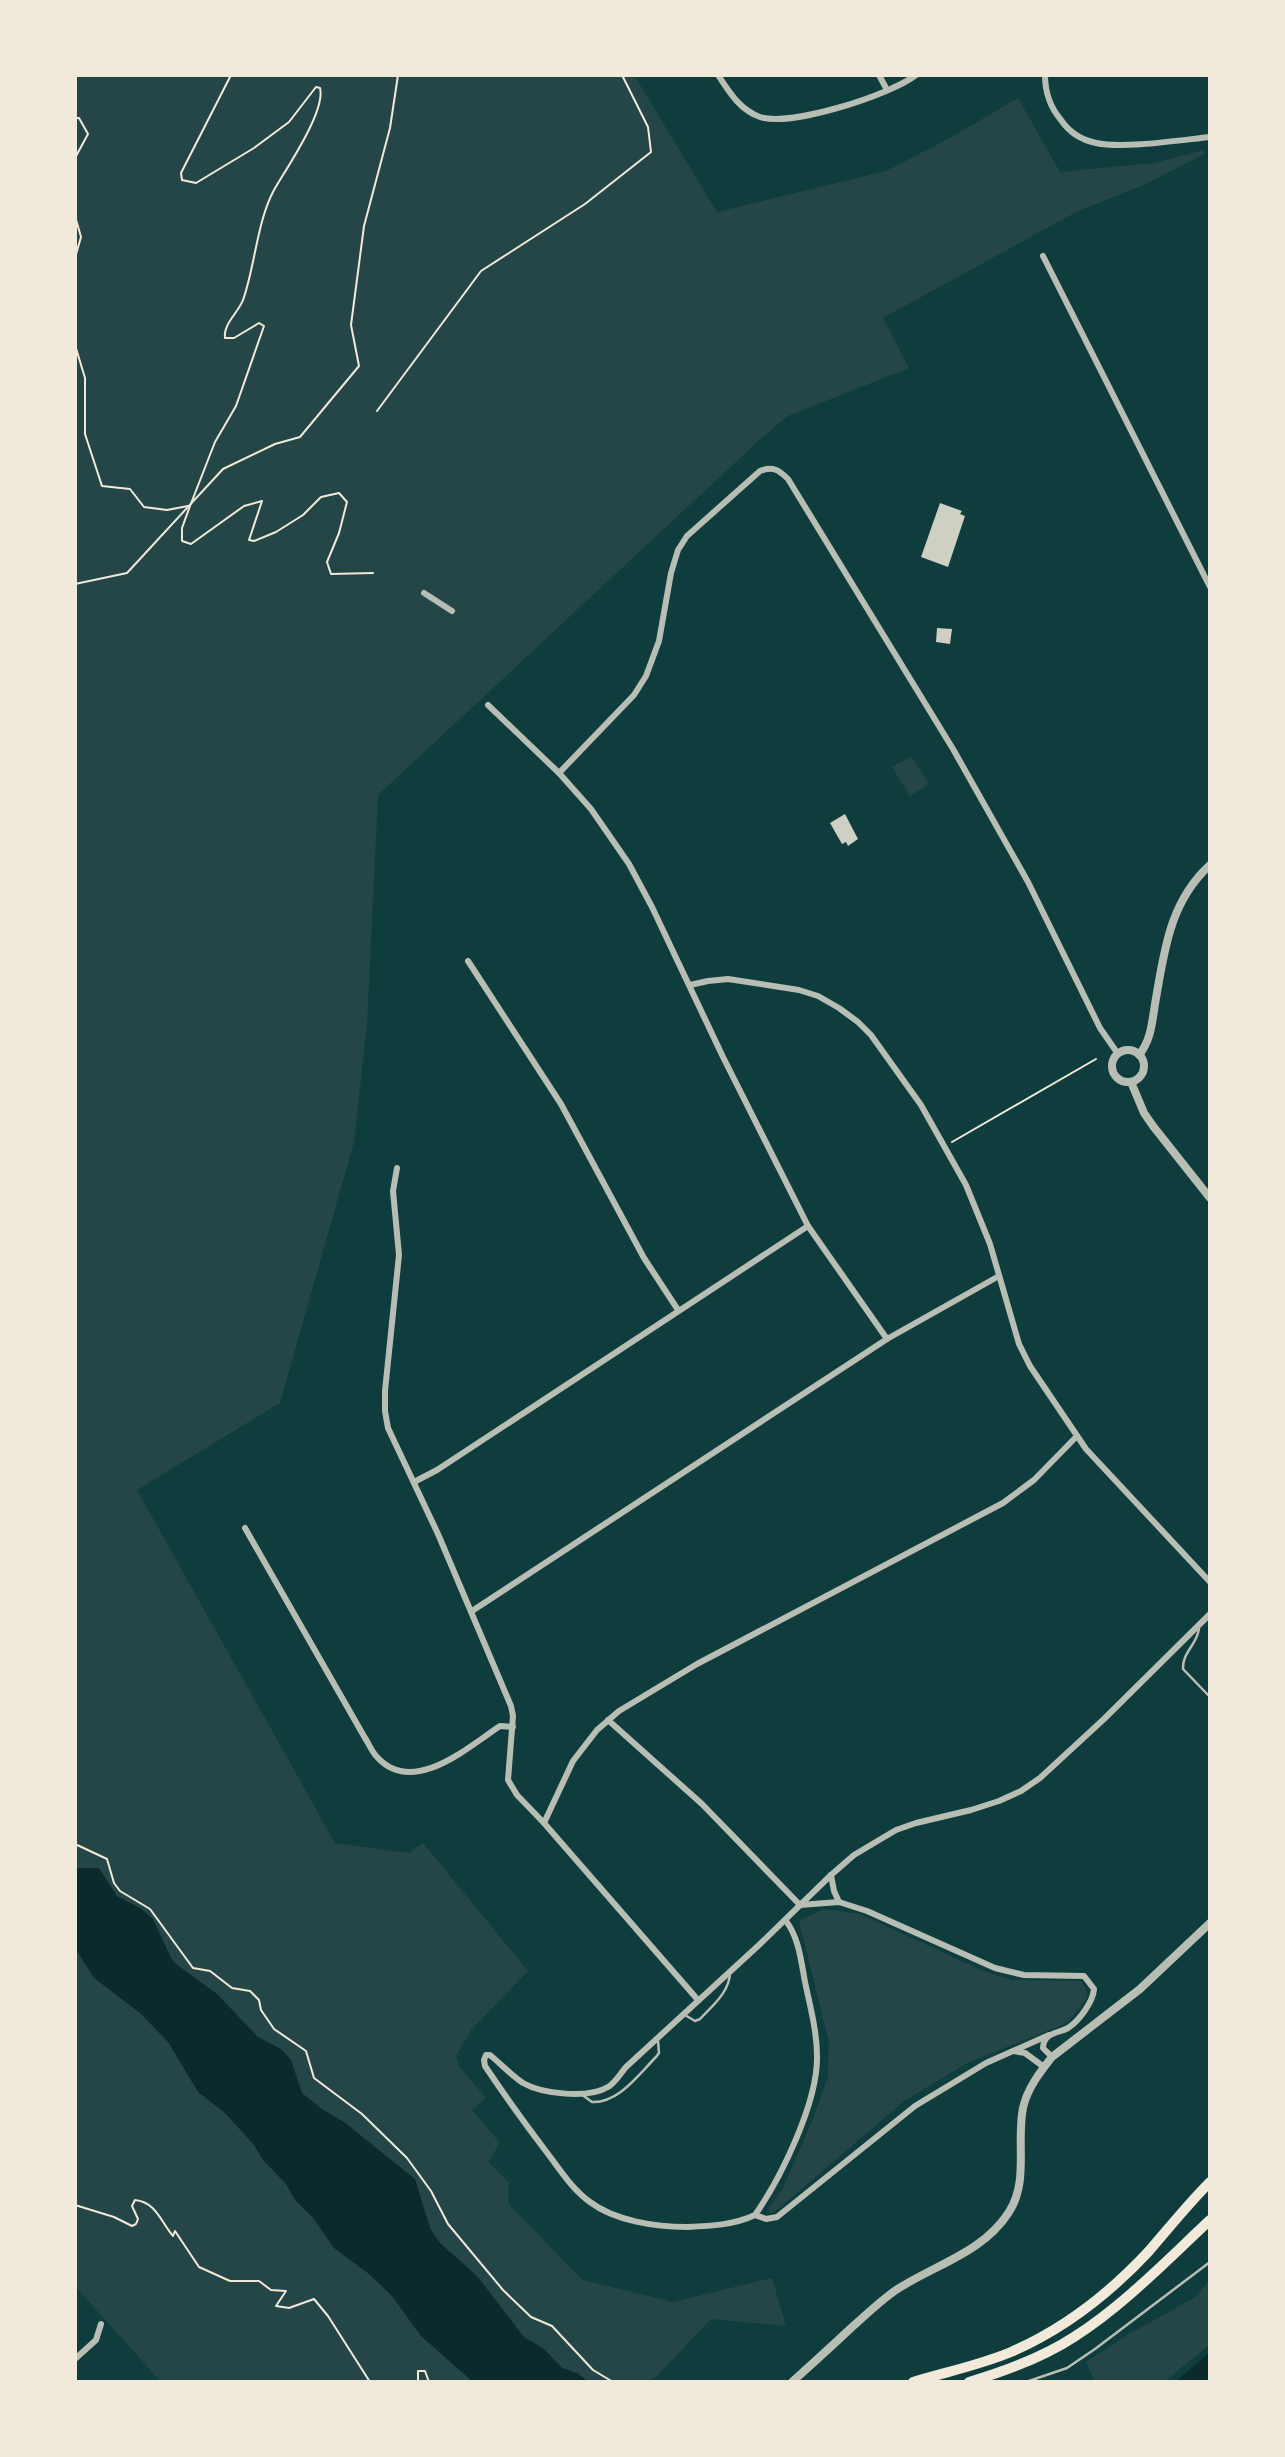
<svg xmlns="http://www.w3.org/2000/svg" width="1285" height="2457" font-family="'PT Sans',sans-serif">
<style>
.green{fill:#244646}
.water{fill:#0a2a2b}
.building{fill:#cfcfc3}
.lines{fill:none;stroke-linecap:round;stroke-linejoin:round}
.path{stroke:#f1e9da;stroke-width:2}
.service{stroke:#b8beb3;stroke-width:2.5}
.minor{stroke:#b8beb3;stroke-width:6}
.tertiary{stroke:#b8beb3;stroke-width:8}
.trunk{stroke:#f1e9da;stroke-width:10}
</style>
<rect width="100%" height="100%" fill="#0f3d3e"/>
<g class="green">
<path d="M75,75H634L717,212L886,171L950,138L1018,98L1060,172L1154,163L1204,150V154L1146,184L1078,211L883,318L909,368L788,416L766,434L378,795L367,1024L354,1142L280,1403L137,1490L335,1843L409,1853L423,1843L528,1971L471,2030L456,2056L459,2066L486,2098L472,2110L500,2143L488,2162L509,2183L508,2204L583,2280L673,2302L772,2278L786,2326L711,2319L657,2376L645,2382H161L75,2286Z"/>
<path d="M911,756L929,784L910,796L892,767Z"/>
<path d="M823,1909L860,1914L983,1971L1012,1980L1081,1981L1087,1991L1086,2000L1067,2023L967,2063L904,2101L777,2210L769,2214V2208L783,2188L813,2119L828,2076L829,2043L799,1921Z"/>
<path d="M1210,2280V2344L1164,2382H1095L1086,2362L1129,2334L1194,2298Z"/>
</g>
<g class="water">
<path d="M75,1868H99L117,1896L140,1908L153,1919L171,1958L176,1964L217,1994L258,2037L281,2049L291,2060L302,2093L322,2109L344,2122L415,2179L430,2228L439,2242L477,2276L524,2337L544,2349L562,2368L577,2373L589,2382H473L421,2336L392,2296L369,2274L334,2248L314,2219L295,2200L286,2184L263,2160L254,2145L225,2113L198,2092L168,2042L140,2013L94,1978L75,1948Z"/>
<path d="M1210,2352V2382H1175Z"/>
</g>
<g class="building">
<path d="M940,503L962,511L960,514L965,516L948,567L921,557Z"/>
<path d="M937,628L952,629L950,644L936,642Z"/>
<path d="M845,814L858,839L848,846L846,842L842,844L830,823Z"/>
</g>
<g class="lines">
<g class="path">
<path d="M231,75L181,173L182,180L196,183L254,148L289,122L316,87L320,88C326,111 286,169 274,190C257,221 255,267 243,300C238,313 223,324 225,338H234L259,323L264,326L236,406L215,442L190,506L182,528V541L191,544L244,506L262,501L249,540L254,541L276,532L303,515L321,497L339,493L347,502L339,533L327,562L331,574L373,573"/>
<path d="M75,118H79L88,134L75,158"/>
<path d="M75,216L81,237L75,258"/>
<path d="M75,345L85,378V434L102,486L130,489L144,507L167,510L188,506"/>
<path d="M377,411L481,271L585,204L651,152L648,127L622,75"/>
<path d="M75,584L127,573L223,469L275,444L300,437L359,366L351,325L364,226L390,128L398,75"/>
<path d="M952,1142L1096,1059"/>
<path d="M75,1844L107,1859L114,1883L120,1891L150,1909L193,1968L210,1971L232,1988L250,1991L259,2000L261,2010L274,2029L306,2051L314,2078L362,2114L407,2158L431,2191L448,2224L503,2290L531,2317L552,2326L593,2370L613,2382"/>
<path d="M75,2205L114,2217L132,2226L136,2224L138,2219L132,2206L135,2200C156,2202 161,2222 173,2236L175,2231L199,2267L230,2281H259L271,2290L286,2291L276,2306L289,2308L314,2299L328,2316L370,2382"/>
<path d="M418,2382V2371H425L429,2382"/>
</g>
<g class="service">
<path d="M1199,1628C1198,1644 1182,1652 1183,1669L1210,1697"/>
<path d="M685,2015L695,2021L700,2019C712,2006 730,1992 730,1972"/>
<path d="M581,2094L592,2102C619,2103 639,2074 656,2057L659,2053L658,2041"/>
<path d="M1026,2382L1067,2368L1095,2349L1210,2262"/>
</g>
<g class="minor">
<path d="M718,75C729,92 740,110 760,117C791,127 890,95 916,75"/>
<path d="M879,75L887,90"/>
<path d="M1045,75C1045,92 1050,107 1061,120C1069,132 1082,140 1096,143C1123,149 1181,140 1210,137"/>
<path d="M1043,256L1210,587"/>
<path d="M424,593L452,611"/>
<path d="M488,705L559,773L591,809L629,864L652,907L723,1057L808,1226L887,1339"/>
<path d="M559,773L634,695L646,676L659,641L671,573L678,550L687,536L760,471C773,466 779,470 788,479L953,749L1028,882L1100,1028L1118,1054"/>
<path d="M468,961L561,1104L644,1258L678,1310"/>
<path d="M690,985L708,981L728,979L799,990L818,996L839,1008L858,1022L871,1035L921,1105L966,1185L990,1244L1019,1344L1030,1366L1086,1449L1210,1582"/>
<path d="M397,1168L393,1191L399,1255L385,1391V1411L388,1428L438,1534L511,1706L513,1716L508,1780L517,1795L544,1823"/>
<path d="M414,1482L437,1470L808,1226"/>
<path d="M245,1528L365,1738C369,1744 372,1752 377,1757C413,1797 468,1747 500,1726L513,1727"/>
<path d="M472,1611L887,1339L999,1276"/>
<path d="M608,1720L702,1804L800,1905L839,1902L867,1911L995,1968L1024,1975L1084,1976L1094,1989C1093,2002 1079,2021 1068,2028C1057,2034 1044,2032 1043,2048L1052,2057"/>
<path d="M831,1875L834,1891L839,1902"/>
<path d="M698,2000L544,1823L573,1761L597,1730L619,1711L697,1664L1003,1503L1034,1480L1077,1436"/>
<path d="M1049,2035L986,2063L915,2106L777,2217L766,2219L755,2215C734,2225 710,2226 687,2227C656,2227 615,2221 590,2202C572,2189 561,2171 548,2154C526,2125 505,2096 485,2066L484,2060L486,2055H490C501,2064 511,2075 523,2083C542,2094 588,2099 608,2087C615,2083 620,2074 626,2067L759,1945L831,1875L854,1855L896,1830L916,1823L971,1810L999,1801L1021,1791L1040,1778L1104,1719L1210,1614"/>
<path d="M1014,2051L1025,2053L1044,2067"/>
<path d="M755,2215C781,2178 818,2102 817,2056C817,2031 810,2006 805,1982C801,1961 799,1938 786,1921"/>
<path d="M75,2359L96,2340L101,2324"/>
</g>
<g class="tertiary">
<circle cx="1128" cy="1066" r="16"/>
<path d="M1139,1055C1151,1040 1152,1023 1155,1004C1164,953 1169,902 1210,865"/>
<path d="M1131,1082L1144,1113L1153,1126L1210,1198"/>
<path d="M792,2382C812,2364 832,2346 851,2328C866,2315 880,2301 896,2290C934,2265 983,2253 1009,2212C1029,2181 1016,2142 1023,2108C1027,2089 1040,2072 1052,2057L1140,1989L1210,1923"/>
</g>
<g class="trunk">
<path d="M913,2382C946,2372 980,2365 1011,2352C1064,2329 1110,2293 1149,2251C1169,2228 1188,2204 1210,2182"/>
<path d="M969,2382C1006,2371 1042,2358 1074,2337C1124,2305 1167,2260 1210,2220"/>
</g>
</g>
<rect width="1285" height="2457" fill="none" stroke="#f1e9da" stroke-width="154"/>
</svg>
